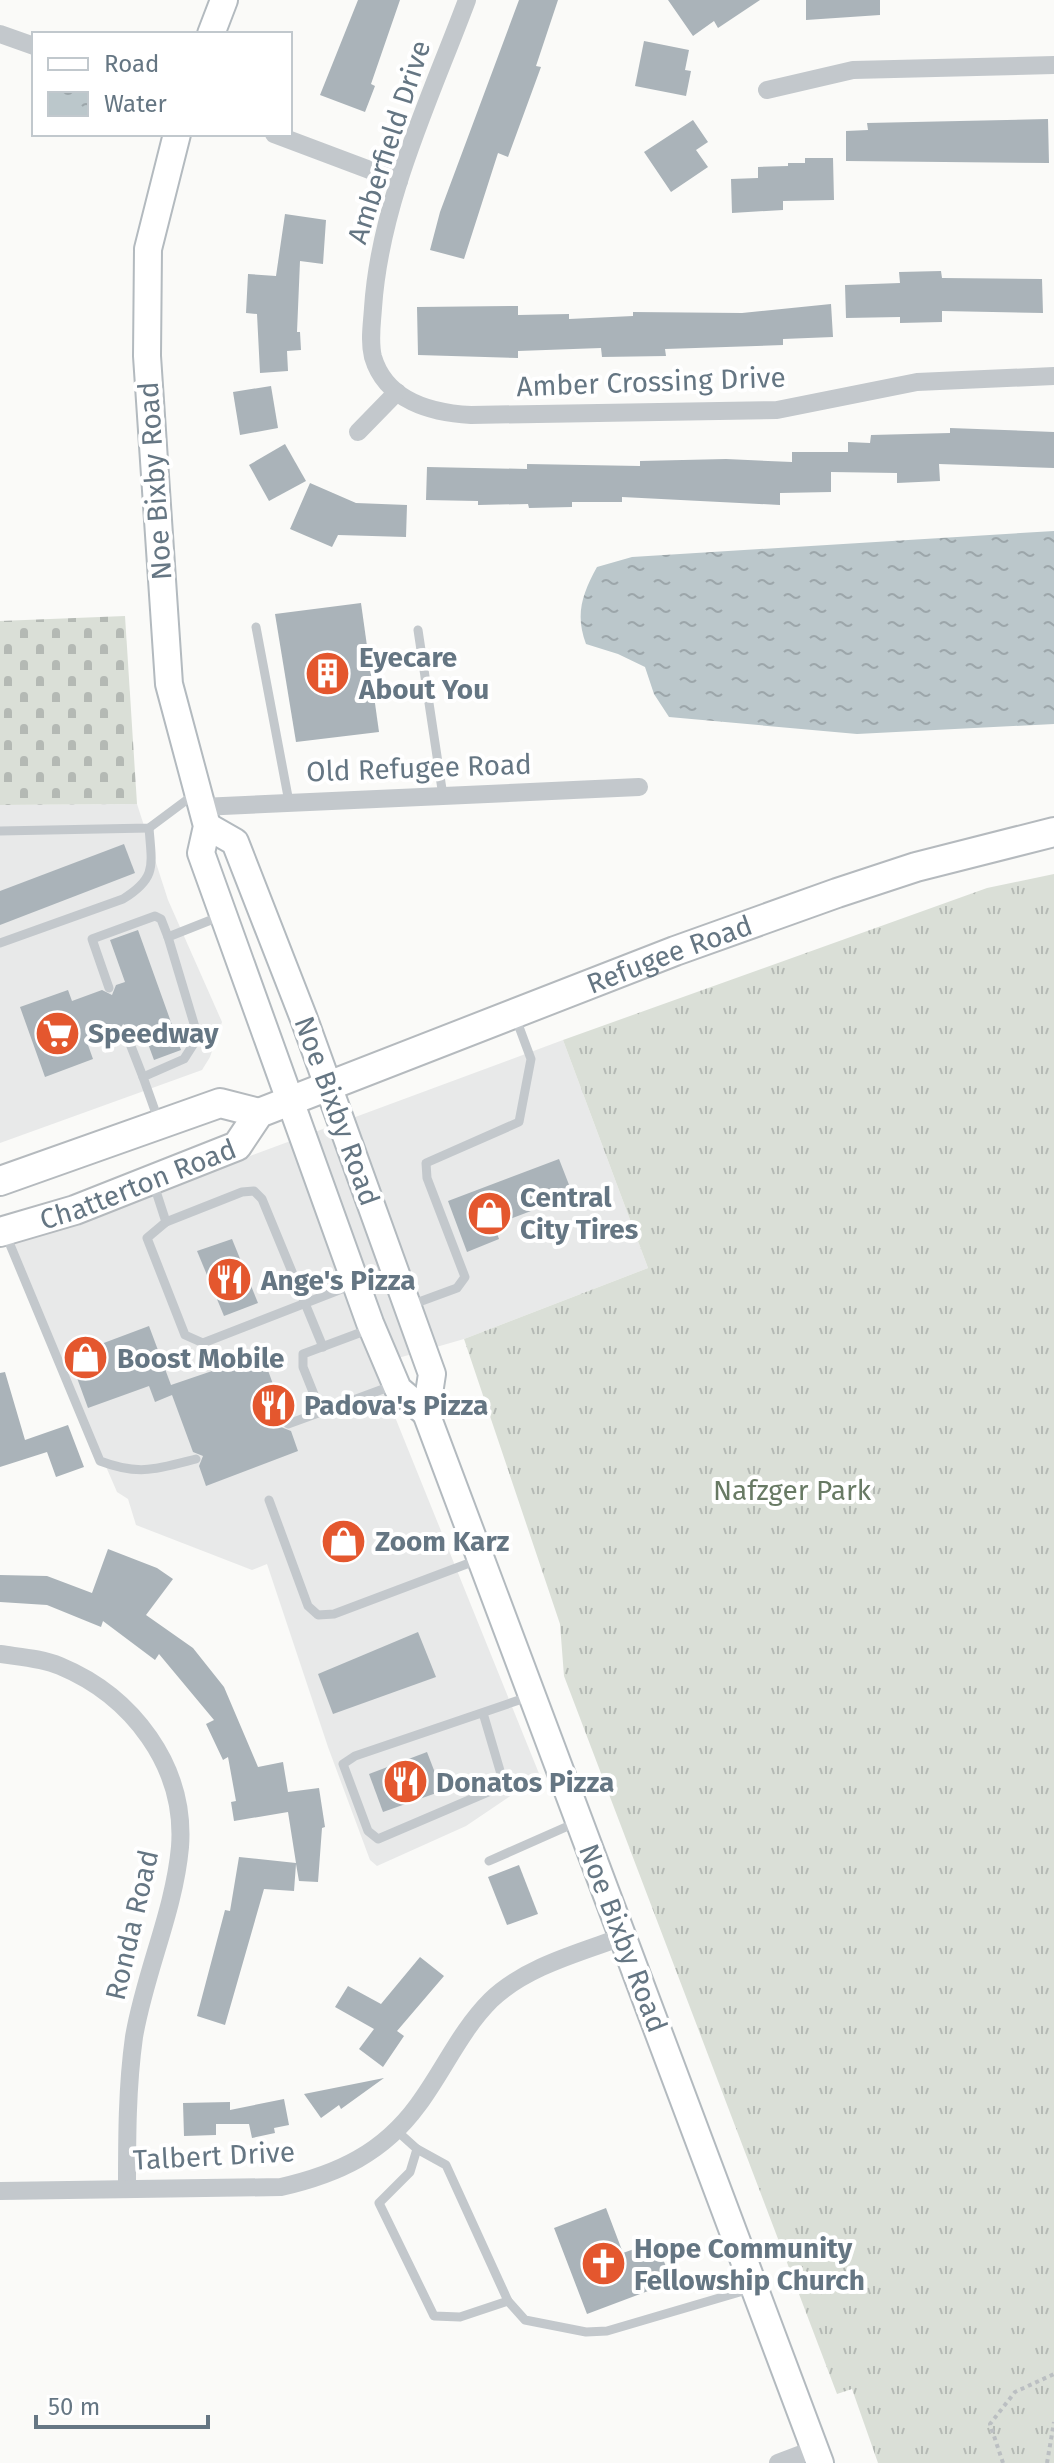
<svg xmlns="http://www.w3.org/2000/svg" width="1054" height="2463" font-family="'Fira Sans',sans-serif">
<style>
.built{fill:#e8e9e9}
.grass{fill:url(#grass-tufts)}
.cemetery{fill:url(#cemetery-stones)}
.water{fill:url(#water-ripples)}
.building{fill:#aab3b9}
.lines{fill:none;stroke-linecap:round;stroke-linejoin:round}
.secondary-casing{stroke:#b3babf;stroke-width:30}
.primary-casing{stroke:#b5babe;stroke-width:32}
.path{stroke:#bbbfc2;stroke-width:4;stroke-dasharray:4 4;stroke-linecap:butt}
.lane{stroke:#c3c8cc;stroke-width:9}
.street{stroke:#c3c8cc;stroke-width:18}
.secondary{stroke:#fff;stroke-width:26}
.primary{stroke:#fff;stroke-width:28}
.labels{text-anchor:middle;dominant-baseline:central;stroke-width:8;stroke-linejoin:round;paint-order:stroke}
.street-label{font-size:28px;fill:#657683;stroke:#fff}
.poi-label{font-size:28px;font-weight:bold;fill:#657683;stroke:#fff;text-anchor:start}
.park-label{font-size:28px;fill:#687a64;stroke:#fff}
</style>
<defs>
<pattern id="grass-tufts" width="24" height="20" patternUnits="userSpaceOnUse" patternTransform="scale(2)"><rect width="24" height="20" fill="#dadfd7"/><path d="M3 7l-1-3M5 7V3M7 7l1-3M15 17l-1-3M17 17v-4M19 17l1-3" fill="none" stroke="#b4b9b4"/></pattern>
<pattern id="cemetery-stones" width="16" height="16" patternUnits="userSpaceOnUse" patternTransform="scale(2)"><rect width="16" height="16" fill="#dadfd7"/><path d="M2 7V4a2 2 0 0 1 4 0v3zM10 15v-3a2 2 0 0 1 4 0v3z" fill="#b4b9b4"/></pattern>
<pattern id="water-ripples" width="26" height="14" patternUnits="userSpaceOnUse" patternTransform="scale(2)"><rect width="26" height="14" fill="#bbc7cb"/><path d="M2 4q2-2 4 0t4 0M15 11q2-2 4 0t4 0" fill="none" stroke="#9ca6aa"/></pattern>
</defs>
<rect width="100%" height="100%" fill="#fafaf8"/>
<g class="built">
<path d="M137,804L168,900L222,1022L210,1057L202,1070L0,1143V805Z"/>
<path d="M563,1040L648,1268L464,1339L374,1365L540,1776L466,1826L377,1866L370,1860L328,1747L267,1564L252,1570L136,1525L128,1499L117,1492L10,1245Z"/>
</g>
<path class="grass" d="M1054,874V2463H878L852,2389L837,2394L564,1676L560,1624L464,1339L648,1268L563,1040L987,888Z"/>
<path class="cemetery" d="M125,616L137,804L0,805V621Z"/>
<path class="water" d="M1054,531V724L857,734L669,717L654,694L645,667L618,654L586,644C575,615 582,594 597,567L632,557Z"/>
<g class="building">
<path d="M358,0H400L371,84L375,86L365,112L320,95Z"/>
<path d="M519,0H558L536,66L541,67L508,157L498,153L464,259L430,250L440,212Z"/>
<path d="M668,0H760L718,28L714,21L693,36Z"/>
<path d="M806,0H880V15L806,20Z"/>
<path d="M644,41L689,50L685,70L691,71L686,96L635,86Z"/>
<path d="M1048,119L1049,163L846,161V131L868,130L867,123Z"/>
<path d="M693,120L708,142L696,150L708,167L671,192L644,152Z"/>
<path d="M805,158H833L834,200L783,201V210L732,213L731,179L758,178V167L788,166V163H805Z"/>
<path d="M285,214L326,220L323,264L300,261L297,332H300L301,350L287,351L288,371L260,373L257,314L246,313L248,274L276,276Z"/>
<path d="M941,271L942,278L1042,279L1043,313L942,311V322L900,323V317L846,318L845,285L900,283L899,272Z"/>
<path d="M831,304L833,337L783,339V345L665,349L666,356L602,357L601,348L518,351V358L418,355L417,307L518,306V315L569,314V319L633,316V312L742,313Z"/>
<path d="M271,386L278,428L240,435L233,392Z"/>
<path d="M950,428L1054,432V468L939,464L940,481L897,483V473L831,472V492L780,493V505L622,497V502H572V507L529,508L528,504L478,505V501L426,500L427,467L527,469V464L640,466V461L726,459L792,462V452H848V442L870,443L871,435L950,433Z"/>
<path d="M285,444L306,481L269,501L249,465Z"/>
<path d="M310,483L356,503L407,505L406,537L338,535L332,547L290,529Z"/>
<path d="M361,603L379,732L296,742L275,614Z"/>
<path d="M124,844L135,873L0,925V891Z"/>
<path d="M138,930L181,1050L154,1060L141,1025L132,1029L123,1024L118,1034L88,1045L93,1059L45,1077L20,1007L68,990L72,1001L102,990L112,995L116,985L125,982L110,940Z"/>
<path d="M559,1159L573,1195L494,1225L499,1239L467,1252L448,1201Z"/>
<path d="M232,1239L258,1303L224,1316L197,1251Z"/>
<path d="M149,1326L171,1385L262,1354L285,1417L281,1427L291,1431L298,1451L206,1486L199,1466L203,1456L193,1452L172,1395L155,1402L149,1386L88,1408L69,1356Z"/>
<path d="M5,1372L25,1440L68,1425L84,1467L56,1477L47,1452L0,1467V1373Z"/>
<path d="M337,1524L362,1538L351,1558L326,1543Z"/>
<path d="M108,1549L157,1568L173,1579L146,1615L193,1648L224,1687L258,1767L283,1762L288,1792L319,1788L325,1827L322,1828L318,1882L299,1881L296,1864L294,1891L264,1889L225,2025L197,2016L225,1910L230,1911L239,1857L296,1863L288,1812L234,1821L231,1802L236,1801L228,1757L223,1760L206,1724L214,1720L159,1654L155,1660L103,1621L101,1627L47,1605L0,1602V1575L47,1576L92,1593Z"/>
<path d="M418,1632L436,1677L333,1714L318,1674Z"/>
<path d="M427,1752L442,1791L383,1812L369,1774Z"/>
<path d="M519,1865L538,1914L507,1925L488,1877Z"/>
<path d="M420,1957L444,1976L397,2031L404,2036L383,2067L359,2049L374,2029L335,2007L348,1986L381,2004Z"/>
<path d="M384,2078L341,2109L339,2105L321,2118L304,2094Z"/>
<path d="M284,2099L289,2125L274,2128L275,2133L252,2138L249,2124H216V2135L184,2136L183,2103L230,2102V2110Z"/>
<path d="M606,2208L623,2253L656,2241L672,2282L587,2314L554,2228Z"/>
</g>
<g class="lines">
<defs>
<g id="secondary">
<path d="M211,34L224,0"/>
<path d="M177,134L148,249L147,356L169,684L207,826L201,853L370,1323L398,1389L426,1413"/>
<path d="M207,826L235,842L304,1019L432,1374L426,1413L820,2463"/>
</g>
<g id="primary">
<path d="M0,1181L220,1103L259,1113"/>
<path id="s1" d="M0,1232L75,1210L237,1146L259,1113L675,951L837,893L916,867L1054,832"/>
</g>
</defs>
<use href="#secondary" class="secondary-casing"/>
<use href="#primary" class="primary-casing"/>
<g class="path">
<path d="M1003,2463L990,2424L1015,2392L1054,2374"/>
<path d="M1047,2463L1054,2422"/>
</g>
<g class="lane">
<path d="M256,627L289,802"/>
<path d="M418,630L443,796"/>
<path d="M0,831L149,828L196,793"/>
<path d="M0,943L123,899C157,878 152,866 149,828"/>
<path d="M109,988L92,939L155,916L161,919L168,937"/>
<path d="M125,1031L143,1077"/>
<path d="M159,1122L143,1077L184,1059L198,1037L168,937L221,916"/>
<path d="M153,1182L166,1222L147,1238L185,1335L203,1343L352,1285"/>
<path d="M166,1222L242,1192L254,1191L262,1199L323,1347"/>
<path d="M6,1235L100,1461C139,1476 157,1469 196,1459"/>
<path d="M408,1306L457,1288L465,1277L427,1178L426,1163L519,1122L531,1059L515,1016"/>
<path d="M370,1329L303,1354V1367L321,1412L394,1385"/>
<path d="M288,1424L321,1412"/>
<path d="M269,1500L308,1606L318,1615L334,1614L480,1559"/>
<path d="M483,1713L501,1774L495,1789L378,1839L368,1831L343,1764L355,1756L531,1696"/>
<path d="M489,1861L575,1823"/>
<path d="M397,2131L417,2149L446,2165L508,2301L525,2320L586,2332L607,2331L750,2289"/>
<path d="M417,2149L410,2172L379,2203L434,2316L460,2317L508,2301"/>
</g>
<g class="street">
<path d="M467,0C430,99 380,202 373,308C372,324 369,341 373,357C386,401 432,413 471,415L777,410L917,382L1054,376"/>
<path d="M0,34L34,46"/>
<path d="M767,90L853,70L1054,65"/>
<path d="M274,134L399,181"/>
<path d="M358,432L397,392"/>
<path d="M201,807L639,787"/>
<path d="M0,1654C20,1657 41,1658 60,1666C132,1696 186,1766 180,1847C174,1912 145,1972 134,2037C127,2087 127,2138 127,2189"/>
<path d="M0,2191L281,2187C338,2174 383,2153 418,2105C444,2070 460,2031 491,2000C525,1967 578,1953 622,1937"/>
<path d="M778,2463L815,2449"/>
</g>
<use href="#secondary" class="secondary"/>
<use href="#primary" class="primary"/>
</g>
<defs>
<symbol id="building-disc" viewBox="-11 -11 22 22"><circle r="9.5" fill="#e4572e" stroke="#fff"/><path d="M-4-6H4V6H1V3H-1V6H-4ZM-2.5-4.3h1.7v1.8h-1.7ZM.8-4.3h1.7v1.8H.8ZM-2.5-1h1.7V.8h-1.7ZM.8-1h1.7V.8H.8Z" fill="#fff"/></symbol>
<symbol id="supermarket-disc" viewBox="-11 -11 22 22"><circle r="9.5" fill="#e4572e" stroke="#fff"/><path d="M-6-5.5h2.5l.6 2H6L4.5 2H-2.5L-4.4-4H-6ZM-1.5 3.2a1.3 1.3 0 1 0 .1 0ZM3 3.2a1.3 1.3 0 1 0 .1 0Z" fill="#fff"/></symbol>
<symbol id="shop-disc" viewBox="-11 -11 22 22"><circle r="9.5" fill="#e4572e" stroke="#fff"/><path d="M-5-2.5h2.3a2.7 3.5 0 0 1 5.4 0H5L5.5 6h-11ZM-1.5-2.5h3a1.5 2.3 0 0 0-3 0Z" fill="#fff"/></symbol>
<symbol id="restaurant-disc" viewBox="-11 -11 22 22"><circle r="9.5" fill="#e4572e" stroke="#fff"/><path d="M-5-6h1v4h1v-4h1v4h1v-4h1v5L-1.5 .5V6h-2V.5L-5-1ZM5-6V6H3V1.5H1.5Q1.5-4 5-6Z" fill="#fff"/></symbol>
<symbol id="church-disc" viewBox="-11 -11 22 22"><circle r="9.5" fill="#e4572e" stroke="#fff"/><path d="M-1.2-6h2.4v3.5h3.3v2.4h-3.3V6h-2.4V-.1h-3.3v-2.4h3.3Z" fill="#fff"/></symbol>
</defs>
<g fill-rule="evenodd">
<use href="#building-disc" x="302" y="648" width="51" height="51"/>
<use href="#supermarket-disc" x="32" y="1008" width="51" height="51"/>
<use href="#shop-disc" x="464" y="1188" width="51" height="51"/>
<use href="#restaurant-disc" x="204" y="1254" width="51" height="51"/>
<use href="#shop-disc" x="60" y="1332" width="51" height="51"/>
<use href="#restaurant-disc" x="248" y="1380" width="51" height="51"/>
<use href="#shop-disc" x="318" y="1516" width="51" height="51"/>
<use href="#restaurant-disc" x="380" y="1756" width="51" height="51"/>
<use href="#church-disc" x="578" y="2238" width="51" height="51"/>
</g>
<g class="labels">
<g class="street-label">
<text transform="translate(389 142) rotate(-72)">Amberfield Drive</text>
<text transform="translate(651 382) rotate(-2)">Amber Crossing Drive</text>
<text transform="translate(155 481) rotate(-94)">Noe Bixby Road</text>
<text transform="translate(419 768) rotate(-2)">Old Refugee Road</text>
<text stroke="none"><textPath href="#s1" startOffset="732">Refugee Road</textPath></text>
<text transform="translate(337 1111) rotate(70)">Noe Bixby Road</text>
<text stroke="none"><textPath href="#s1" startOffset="146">Chatterton Road</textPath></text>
<text transform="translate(132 1925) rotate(-77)">Ronda Road</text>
<text transform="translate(623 1938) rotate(69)">Noe Bixby Road</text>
<text transform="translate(214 2156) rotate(-3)">Talbert Drive</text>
</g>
<g class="poi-label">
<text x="359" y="657">Eyecare<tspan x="359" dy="32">About You</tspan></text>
<text x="88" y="1033">Speedway</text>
<text x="520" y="1197">Central<tspan x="520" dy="32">City Tires</tspan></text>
<text x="261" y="1280">Ange's Pizza</text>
<text x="117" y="1358">Boost Mobile</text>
<text x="304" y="1405">Padova's Pizza</text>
<text x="375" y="1541">Zoom Karz</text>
<text x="436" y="1782">Donatos Pizza</text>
<text x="634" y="2248">Hope Community<tspan x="634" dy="32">Fellowship Church</tspan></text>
</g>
<g class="park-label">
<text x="792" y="1490">Nafzger Park</text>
</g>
</g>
<rect x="32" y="32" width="260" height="104" fill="#ffffff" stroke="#c1c8cd" stroke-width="2"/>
<rect x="48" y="58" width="40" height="12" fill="#ffffff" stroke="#c1c8cd" stroke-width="2"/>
<text x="104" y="72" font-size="24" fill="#657683">Road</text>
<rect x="48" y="92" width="40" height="24" fill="url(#water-ripples)" stroke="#c1c8cd" stroke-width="2"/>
<text x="104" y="112" font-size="24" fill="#657683">Water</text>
<path d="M36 2415v12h172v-12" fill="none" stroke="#657683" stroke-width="4"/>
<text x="48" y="2415" font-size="24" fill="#657683" stroke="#ffffff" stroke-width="6" paint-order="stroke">50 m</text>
</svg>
